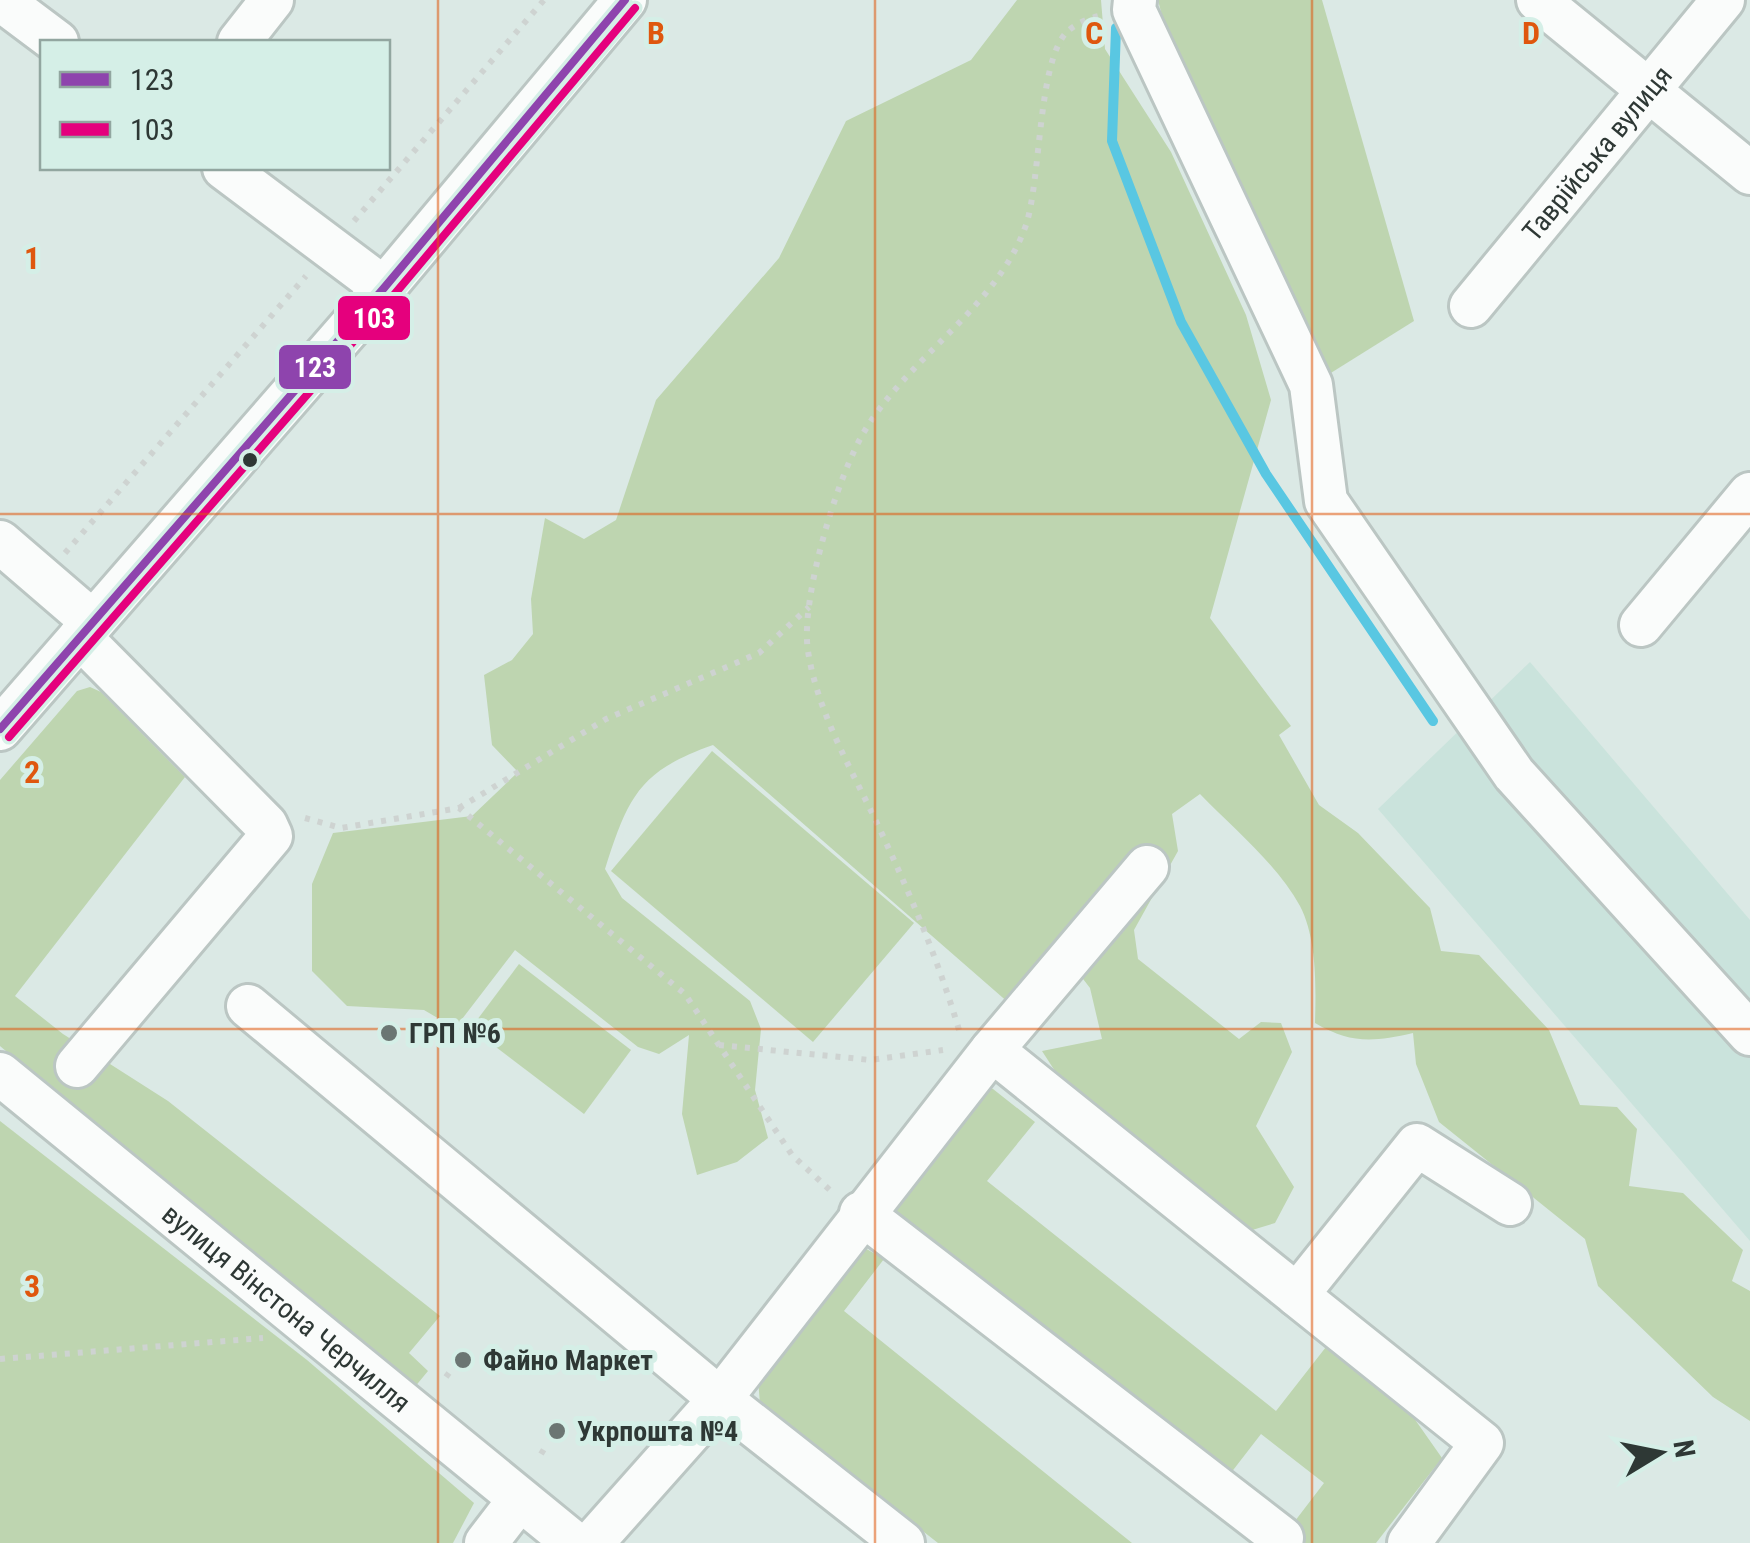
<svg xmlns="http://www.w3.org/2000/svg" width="1750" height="1543" font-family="'Roboto Condensed',sans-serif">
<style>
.built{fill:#cae3dc}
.green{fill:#bed5b0}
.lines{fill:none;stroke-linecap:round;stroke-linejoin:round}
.stream{stroke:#59c7e2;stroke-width:10}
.minor-casing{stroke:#bbc6c3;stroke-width:48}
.path{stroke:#ced3d1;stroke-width:6;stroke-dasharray:5 8;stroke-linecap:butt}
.minor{stroke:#fafcfb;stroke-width:42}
.bus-1-casing{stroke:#d5efe7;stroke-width:15}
.bus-2-casing{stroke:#d5efe7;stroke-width:15}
.bus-1{stroke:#8e44ad;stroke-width:8}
.bus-2{stroke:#e5007d;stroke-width:8}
.grid{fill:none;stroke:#df570e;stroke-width:2.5;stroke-opacity:0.55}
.bus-dot{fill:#2e3835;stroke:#d5efe7;stroke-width:4}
.poi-dot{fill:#6b7673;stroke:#d5efe7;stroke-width:4}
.labels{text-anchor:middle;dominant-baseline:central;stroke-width:10;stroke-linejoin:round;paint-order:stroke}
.street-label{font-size:28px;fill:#2e3835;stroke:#d5efe7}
.poi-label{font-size:28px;font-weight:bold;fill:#2e3835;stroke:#d5efe7;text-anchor:start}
.grid-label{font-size:32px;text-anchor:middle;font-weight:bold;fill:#df570e;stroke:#d5efe7;stroke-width:10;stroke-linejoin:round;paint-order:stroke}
.line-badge{stroke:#d5efe7;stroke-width:4}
.badge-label{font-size:28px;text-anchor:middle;font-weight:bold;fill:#fff}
</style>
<rect width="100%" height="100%" fill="#dbe9e5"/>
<path class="built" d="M1530,662L1750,920V1241L1378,809Z"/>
<g class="green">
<path d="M1017,0H1101L1105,49L1171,152L1246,315L1271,400L1210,618L1291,726L1279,735L1319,805L1358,833L1430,908L1441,951L1479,955L1549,1030L1580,1105L1617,1107L1637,1129L1629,1186L1683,1193L1743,1250L1732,1281L1750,1291V1421L1713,1397L1598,1286L1585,1239L1439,1122L1416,1064L1413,1033C1373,1042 1351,1044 1315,1023C1316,986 1317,939 1300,906C1277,864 1233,828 1200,794L1172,814L1178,851L1134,930L1138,959L1239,1039L1261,1022L1281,1023L1292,1052L1256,1126L1294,1187L1275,1223L1239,1234L1077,1105L1042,1051L1102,1039L1090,988L1060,949L1010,1004L713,745C639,771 628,797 605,869L622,898L750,1001L761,1029L755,1090L768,1138L737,1162L697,1175L682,1114L689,1035L659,1054L638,1047L515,950L459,1023L441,1020L424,1010L347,1006L312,971V884L333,833L472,816L518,772L492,745L484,675L512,660L533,634L531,599L545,518L584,539L616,520L656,400L779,258L846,121L971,60Z"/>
<path d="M1158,0H1322L1414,321L1326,376L1169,44Z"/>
<path d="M90,687L101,692L185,777L15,996L63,1034L168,1101L440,1316L409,1353L428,1371L409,1394L0,1046V780L77,691Z"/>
<path d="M712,751L914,923L813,1042L611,871Z"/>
<path d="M519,964L631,1050L584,1114L471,1028Z"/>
<path d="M980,1087L993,1089L1035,1122L987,1181L1276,1411L1333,1338L1404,1392L1416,1421L1442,1458L1376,1543H1288L1282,1538L1324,1483L1261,1434L1227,1478L886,1217Z"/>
<path d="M0,1121L307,1360L474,1503L453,1543H0Z"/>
<path d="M863,1247L884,1259L844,1311L1132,1543H938L760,1404L758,1379Z"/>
</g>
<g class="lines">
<path class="stream" d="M1116,28L1112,141L1181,322L1266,474L1433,721"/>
<defs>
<g id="minor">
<path d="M1,0L57,42"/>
<path d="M1135,0L1134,10L1311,385L1326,501L1514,774L1750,1034"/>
<path d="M1538,0L1750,173"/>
<path d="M239,42L272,0"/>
<path d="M224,168L384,288"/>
<path id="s1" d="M1471,306L1723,0"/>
<path d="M0,542L93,622"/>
<path d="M1641,625L1750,494"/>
<path d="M0,729L384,288L625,0"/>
<path d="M248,1006L720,1399L903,1543"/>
<path d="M992,1050L1147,867"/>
<path d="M77,1066L271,836L266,825L80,637"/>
<path id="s2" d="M0,1074L574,1543"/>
<path d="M861,1213L1282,1538"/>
<path d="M486,1543L519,1500"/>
<path d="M592,1543L720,1399L992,1050L1297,1295"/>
<path d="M1409,1543L1482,1443L1297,1295L1417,1145L1510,1204"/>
</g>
</defs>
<use href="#minor" class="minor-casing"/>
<g class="path">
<path d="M354,221L544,0"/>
<path d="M65,553L306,276"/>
<path d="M459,808L606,719L759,653L809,607"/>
<path d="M305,818L341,828L459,808L685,994L792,1155L832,1192"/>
<path d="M959,1030C937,956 908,889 875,819C849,765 817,710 808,651C800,600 837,477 864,432C908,357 997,308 1026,225C1041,179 1038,63 1066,33C1073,25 1089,18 1099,16"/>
<path d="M719,1045L870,1060L943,1050"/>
<path d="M0,1359L263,1338"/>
<path d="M446,1377L451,1370"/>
<path d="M541,1454L546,1446"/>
</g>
<use href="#minor" class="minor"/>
<defs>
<path id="bus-1" d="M0,729L384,288L625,0"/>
<path id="bus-2" d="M9,737L393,296L635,8"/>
</defs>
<use href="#bus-1" class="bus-1-casing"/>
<use href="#bus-2" class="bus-2-casing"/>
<use href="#bus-1" class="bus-1"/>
<use href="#bus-2" class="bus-2"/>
</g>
<path class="grid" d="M438,0V1543M875,0V1543M1312,0V1543M0,514H1750M0,1029H1750"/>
<circle class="bus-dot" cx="250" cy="460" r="9"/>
<g class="poi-dot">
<circle cx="389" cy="1033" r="10"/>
<circle cx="463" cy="1360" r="10"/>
<circle cx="557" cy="1431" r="10"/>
</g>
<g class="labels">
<g class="street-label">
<text stroke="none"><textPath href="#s1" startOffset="198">Таврійська вулиця</textPath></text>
<text stroke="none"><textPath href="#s2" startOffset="370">вулиця Вінстона Черчилля</textPath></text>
</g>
<g class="poi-label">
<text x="409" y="1033">ГРП №6</text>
<text x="483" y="1360">Файно Маркет</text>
<text x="577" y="1431">Укрпошта №4</text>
</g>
</g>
<g class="grid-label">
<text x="656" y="44">B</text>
<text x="1094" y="44">C</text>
<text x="1531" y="44">D</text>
<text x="32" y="269">1</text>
<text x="32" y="783">2</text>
<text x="32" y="1297">3</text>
</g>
<g class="line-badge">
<rect x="336" y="294" width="76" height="48" rx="10" fill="#e5007d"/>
<rect x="277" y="343" width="76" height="48" rx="10" fill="#8e44ad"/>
</g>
<g class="badge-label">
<text x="374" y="328">103</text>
<text x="315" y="377">123</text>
</g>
<rect x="40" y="40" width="350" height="130" fill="#d5efe7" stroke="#92a6a0" stroke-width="2.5"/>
<rect x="60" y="72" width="50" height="15" fill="#8e44ad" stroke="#92a6a0" stroke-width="2.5"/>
<text x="130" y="90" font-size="30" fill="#2e3835">123</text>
<rect x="60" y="122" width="50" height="15" fill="#e5007d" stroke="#92a6a0" stroke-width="2.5"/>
<text x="130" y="140" font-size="30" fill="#2e3835">103</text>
<g transform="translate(1660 1453) rotate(80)" stroke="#d5efe7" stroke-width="8" paint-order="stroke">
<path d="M0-8L18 38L0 25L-18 38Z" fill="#2e3835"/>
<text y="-15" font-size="28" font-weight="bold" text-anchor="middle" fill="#2e3835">N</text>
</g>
</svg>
